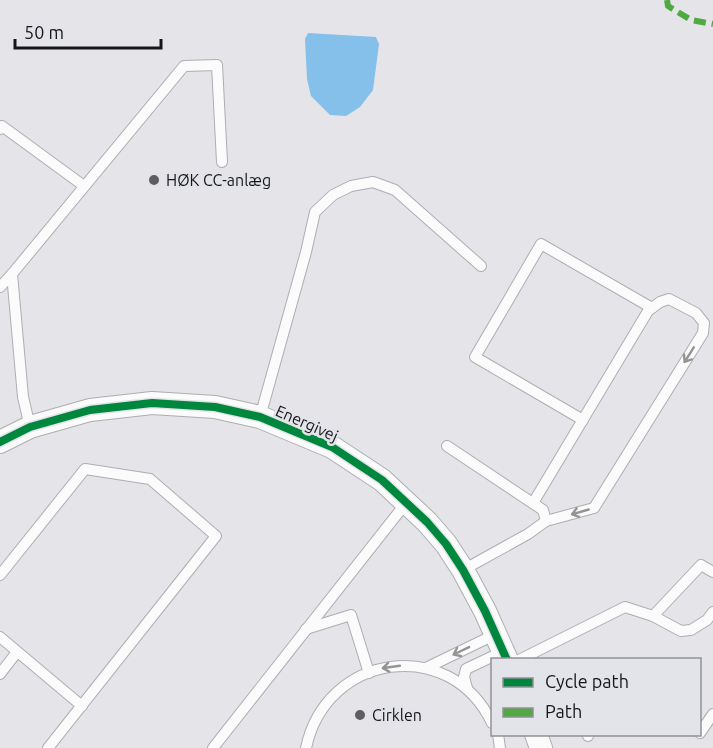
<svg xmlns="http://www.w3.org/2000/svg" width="713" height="748" font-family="Ubuntu,sans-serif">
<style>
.water{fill:#85c0eb}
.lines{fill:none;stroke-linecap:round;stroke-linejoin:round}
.service-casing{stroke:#adaeb1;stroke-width:12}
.minor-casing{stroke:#adaeb1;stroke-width:24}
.service{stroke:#fbfbfc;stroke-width:10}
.minor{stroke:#fbfbfc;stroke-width:22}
.quiet{stroke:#51a942;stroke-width:6;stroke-dasharray:12 6;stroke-linecap:butt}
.cycleway-casing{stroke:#e3e3ea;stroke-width:11}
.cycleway{stroke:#00873e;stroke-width:8}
.oneway{stroke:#949495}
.poi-dot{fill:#5e5e61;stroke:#e3e3ea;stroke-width:2}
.labels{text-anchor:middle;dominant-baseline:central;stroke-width:5;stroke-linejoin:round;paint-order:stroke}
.poi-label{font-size:16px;fill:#161618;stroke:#e3e3ea;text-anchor:start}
.street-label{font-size:16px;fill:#161618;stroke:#e3e3ea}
</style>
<rect width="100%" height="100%" fill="#e4e4e9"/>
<path class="water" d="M308,33L376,37L379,44L373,90L360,107L346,116L330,115L311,96L307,79L305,39Z"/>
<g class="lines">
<defs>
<g id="service">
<path d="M0,129L2,126L84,186"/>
<path d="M0,287L12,274"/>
<path d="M260,417L306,252L315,212L333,195L351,186L373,182L395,190L481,266"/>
<path d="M583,420L475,357L541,244L652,308"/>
<path d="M30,427L23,397L12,274L184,66L217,65L222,162"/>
<path d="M447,446L543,510L546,521L528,534L463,570"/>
<path d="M533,503L648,311L660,302L669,299L696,313L704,323L703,333L594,508L546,521"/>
<path d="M0,575L85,469L150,479L216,536L48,748"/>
<path d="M653,616L701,565L713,572"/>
<path d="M306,629L351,615L369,673"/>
<path d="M0,637L82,706"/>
<path d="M519,660L625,607L653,616L681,631L691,630L707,620L713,612"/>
<path d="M426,668L496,634"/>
<path d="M0,674L17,652"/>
<path d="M467,688L464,677L466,669L504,651"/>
<path d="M700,733L713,714"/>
<path d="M498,734L500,748"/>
<path d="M588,736V734"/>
<path d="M213,748L406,503"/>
<path d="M306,748C326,653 450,635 492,723"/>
</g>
<g id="minor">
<path d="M0,442L30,427L90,410L152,403L215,407L260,417L332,447L382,480L427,522L446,544L463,570L485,611L507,660"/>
<path d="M536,734L541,748"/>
</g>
</defs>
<use href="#service" class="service-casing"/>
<use href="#minor" class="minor-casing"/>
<use href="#service" class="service"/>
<use href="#minor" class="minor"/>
<path class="quiet" d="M667,0L668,6L691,20L713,24"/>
<defs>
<path id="cycleway" d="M0,442L30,427L90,410L152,403L215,407L260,417L332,447L382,480L427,522L446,544L463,570L485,611L507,660"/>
</defs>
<use href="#cycleway" class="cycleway-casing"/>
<use href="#cycleway" class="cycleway"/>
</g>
<defs><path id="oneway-shaft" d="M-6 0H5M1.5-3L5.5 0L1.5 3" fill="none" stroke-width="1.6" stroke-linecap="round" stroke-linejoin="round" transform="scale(1.5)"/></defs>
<g class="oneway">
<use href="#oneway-shaft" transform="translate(689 355) rotate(122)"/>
<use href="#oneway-shaft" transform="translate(580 512) rotate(164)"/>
<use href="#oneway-shaft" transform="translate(461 651) rotate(154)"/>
<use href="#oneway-shaft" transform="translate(391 667) rotate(172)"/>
</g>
<g class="poi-dot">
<circle cx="154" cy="180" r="6"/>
<circle cx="360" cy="715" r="6"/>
</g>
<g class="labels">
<g class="poi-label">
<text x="166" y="180">HØK CC-anlæg</text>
<text x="372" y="715">Cirklen</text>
</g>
<g class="street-label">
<text transform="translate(307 423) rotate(24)">Energivej</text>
</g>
</g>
<rect x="491" y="658" width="210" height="78" fill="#e3e3ea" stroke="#919196" stroke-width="1.5"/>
<rect x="503" y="678" width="30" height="9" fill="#00873e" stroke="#919196" stroke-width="1.5"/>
<text x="545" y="688" font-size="18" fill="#161618">Cycle path</text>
<rect x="503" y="708" width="30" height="9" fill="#51a942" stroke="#919196" stroke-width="1.5"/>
<text x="545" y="718" font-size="18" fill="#161618">Path</text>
<path d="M15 39v9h146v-9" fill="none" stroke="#161618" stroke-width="3"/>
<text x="24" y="39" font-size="18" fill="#161618" stroke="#e3e3ea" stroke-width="4.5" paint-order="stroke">50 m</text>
</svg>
